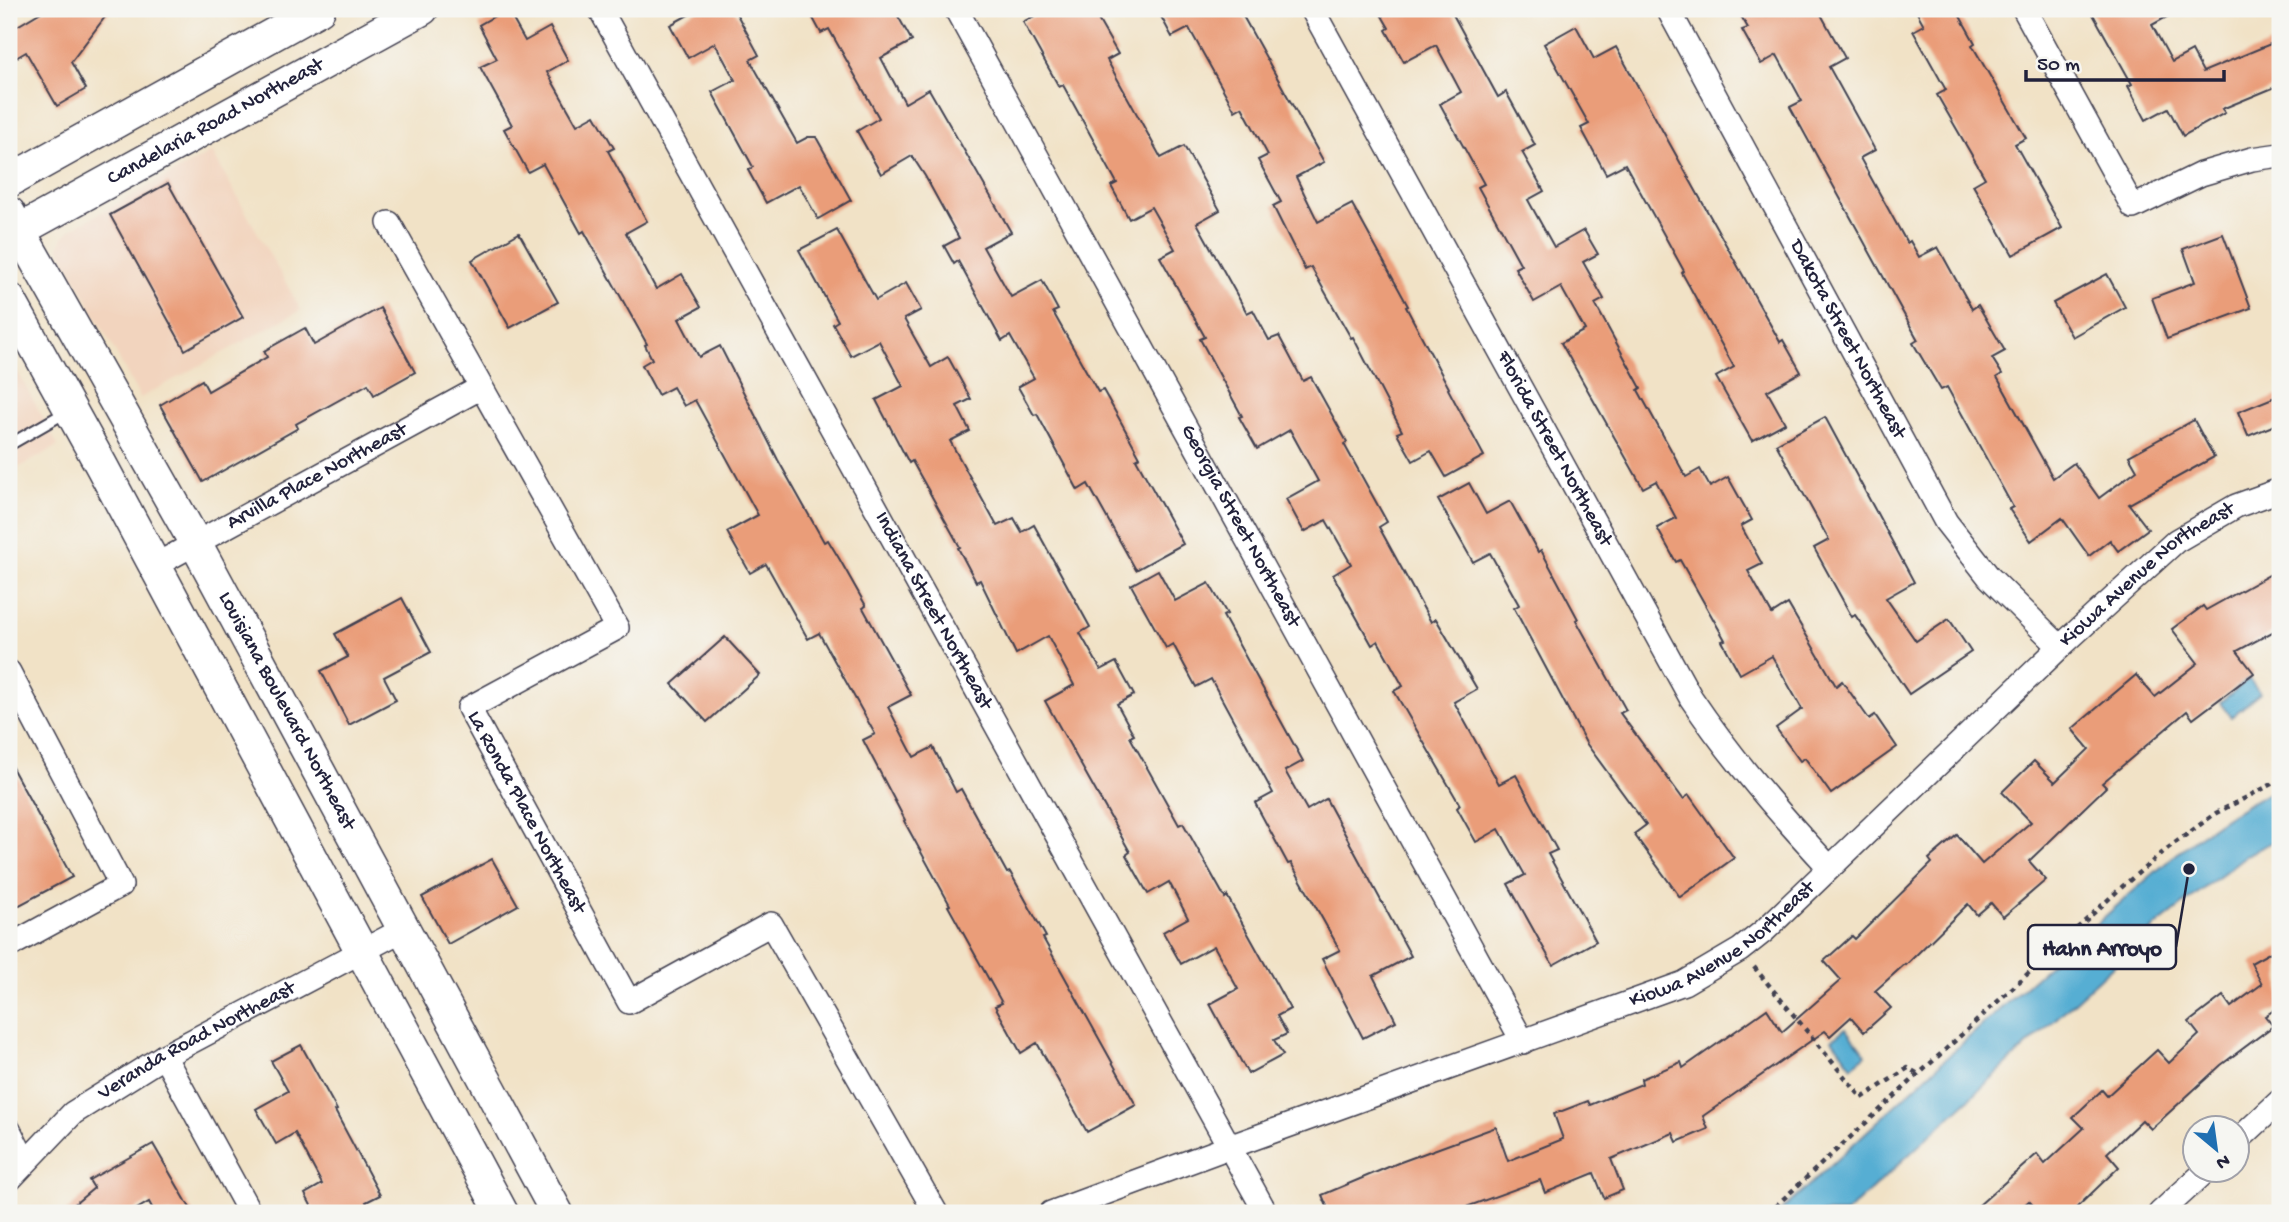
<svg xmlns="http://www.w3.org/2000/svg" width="2289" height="1222" font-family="'Gochi Hand',sans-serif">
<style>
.built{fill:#f2d4be}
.water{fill:#57aed3;stroke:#3c6887;stroke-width:2}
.building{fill:#ea9d79}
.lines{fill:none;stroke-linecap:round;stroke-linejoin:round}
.service-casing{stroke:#413f50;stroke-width:14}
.minor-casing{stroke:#413f50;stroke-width:26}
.secondary-casing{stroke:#413f50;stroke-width:35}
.path{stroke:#413f50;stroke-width:4.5;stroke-dasharray:5 5;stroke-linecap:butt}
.service{stroke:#fff;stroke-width:10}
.minor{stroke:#fff;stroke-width:23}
.secondary{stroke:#fff;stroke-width:32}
.labels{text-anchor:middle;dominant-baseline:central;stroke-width:6;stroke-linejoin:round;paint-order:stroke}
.street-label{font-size:21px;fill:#22223b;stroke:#f6f6f2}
.leader{fill:none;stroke:#22223b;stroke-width:2.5}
.callout-dot{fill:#22223b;stroke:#f6f6f2;stroke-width:2.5}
.callout{fill:#f6f6f2;stroke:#22223b;stroke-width:2.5}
.callout-label{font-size:23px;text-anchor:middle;font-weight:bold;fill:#22223b}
</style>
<rect width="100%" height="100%" fill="#f6f6f2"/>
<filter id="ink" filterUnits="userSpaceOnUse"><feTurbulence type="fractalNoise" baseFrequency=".0143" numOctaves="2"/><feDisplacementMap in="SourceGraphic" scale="14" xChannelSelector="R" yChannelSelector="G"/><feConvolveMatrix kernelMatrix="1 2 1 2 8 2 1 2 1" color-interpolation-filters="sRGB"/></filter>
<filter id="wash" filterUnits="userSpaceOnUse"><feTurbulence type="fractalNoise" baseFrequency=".00686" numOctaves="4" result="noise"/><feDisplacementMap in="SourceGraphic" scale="28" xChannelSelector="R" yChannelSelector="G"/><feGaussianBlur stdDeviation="1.57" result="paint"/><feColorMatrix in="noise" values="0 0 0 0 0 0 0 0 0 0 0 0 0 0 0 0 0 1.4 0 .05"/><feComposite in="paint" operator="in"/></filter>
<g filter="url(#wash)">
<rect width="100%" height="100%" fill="#f1e2c6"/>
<g class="built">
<path d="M212,152L301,310L140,398L59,247L63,237L71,229Z"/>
<path d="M9,356L58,446L9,473Z"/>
</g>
<g class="water">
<path d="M2249,679L2260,693L2231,717L2220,703Z"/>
<path d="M2280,788V838L2245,856L2155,927L1846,1213H1779C1883,1117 1986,1019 2093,927C2151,876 2209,819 2280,788Z"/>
<path d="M1846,1028L1866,1055L1852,1066L1832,1039Z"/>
</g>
<g id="blocks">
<g class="building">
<path d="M46,9H111L71,62L86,89L57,106L26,52L9,62V31Z"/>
<path d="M507,9L525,41L550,27L568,60L547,72L577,125L595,115L614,148L608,151L647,221L626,233L656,289L682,274L701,307L679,319L699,357L720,346L778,460L824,542L828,540L840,560L866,606L863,608L911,695L888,707L914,757L933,747L956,792L961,789L1007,873L1010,872L1046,937L1043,938L1136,1105L1087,1132L1037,1043L1021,1053L995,1006L1002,1003L948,906L950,905L904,821L905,820L863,740L875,734L819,633L808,639L766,564L750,573L727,532L758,515L695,400L684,406L673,387L658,395L642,365L652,359L645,345L647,344L584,231L581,233L543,164L528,172L504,129L512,125L480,67L497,59L479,25Z"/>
<path d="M699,9H734L759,55L750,60L797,143L808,137H816L851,200L818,219L799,185L766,203L748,170L753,167L712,92L735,80L715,43L688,58L670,25Z"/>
<path d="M808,9H894L912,41L881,58L905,103L929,89L1011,232L983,247L1011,297L1042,280L1058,310L1053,312L1098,392L1103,390L1121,422L1140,457L1136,459L1183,544L1136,570L1088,484L1078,490L1037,414L1034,415L1018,387L1034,378L1010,336L1002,341L958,261L954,264L944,246L959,238L925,176L912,156L881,174L857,131L879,118L829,29L821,33Z"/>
<path d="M1047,9H1092L1118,54L1107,60L1161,158L1184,146L1220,210L1197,223L1247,313L1253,310L1269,340L1279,336L1303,381L1311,377L1347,442L1344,444L1387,522L1379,527L1431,622L1436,619L1477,689L1454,702L1499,784L1516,775L1557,850L1548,854L1596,941L1553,965L1508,884L1525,875L1499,829L1476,842L1457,808L1460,805L1394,691L1403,686L1378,641L1372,645L1333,575L1351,564L1326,520L1304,532L1286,499L1318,481L1290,430L1257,449L1239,417L1242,416L1200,339L1205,337L1160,257L1175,249L1151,207L1129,219L1111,186L1117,183L1063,85L1059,87L1023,22Z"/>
<path d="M1157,9H1239L1324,162L1296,177L1318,222L1352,204L1408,306L1406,307L1449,388L1448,389L1484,456L1446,477L1431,451L1413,461L1397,433L1402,431L1353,337L1351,338L1311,267L1305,270L1273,206L1281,202L1258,160L1268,155L1242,107L1235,111L1189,28L1172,37Z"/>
<path d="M1378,9H1450L1498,97L1506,92L1535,145L1522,152L1544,191L1528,200L1554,247L1584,230L1598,254L1583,262L1604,299L1595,304L1641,388L1638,390L1686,477L1700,469L1710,487L1728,477L1752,520L1741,526L1762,564L1748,571L1772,614L1788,604L1836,686L1842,681L1869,719L1875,715L1897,747L1831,794L1805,758L1800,761L1776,728L1802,709L1772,656L1740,674L1722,641L1725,640L1680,560L1676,562L1657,528L1676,518L1656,481L1643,488L1561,343L1585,330L1561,287L1534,302L1515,268L1521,265L1478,187L1484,184L1440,104L1461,92L1436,45L1404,62L1386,30L1389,28Z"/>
<path d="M1737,9H1818L1845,58L1829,67L1875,150L1860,158L1907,243L1910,241L1919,257L1938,247L1972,309L1978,305L2005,351L1992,358L2002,374L1997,377L2053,478L2074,463L2099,498L2137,470L2129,456L2194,420L2214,457L2129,504L2148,529L2118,551L2110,540L2089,556L2062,518L2031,541L2009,509L2013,507L1947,387L1941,390L1913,343L1918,340L1790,107L1802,101L1777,55L1761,64L1742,30L1748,28Z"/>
<path d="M1915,9H1956L1975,43L1972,45L2026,138L2015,144L2062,228L2013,255L1973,185L1985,178L1937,95L1946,90L1913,31L1924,25Z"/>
<path d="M2090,9H2181L2152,25L2172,62L2192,51L2203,72L2280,40V85L2222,109L2225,113L2183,136L2168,108L2146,120L2128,86L2132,84Z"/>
<path d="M1576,26L1594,59L1616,47L1780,342L1783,340L1801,372L1767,391L1785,423L1752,441L1716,377L1734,367L1682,273L1684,271L1625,164L1606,174L1581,128L1589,124L1544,44Z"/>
<path d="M168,183L243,317L185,350L110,215Z"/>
<path d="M837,230L876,300L906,283L921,310L904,319L931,367L948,357L971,399L957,406L970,431L950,441L997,526L1014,518L1022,532L1034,525L1090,627L1080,633L1101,670L1116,662L1134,695L1117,704L1134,735L1130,737L1179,825L1183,823L1225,898L1227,896L1290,1009L1277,1016L1287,1034L1274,1040L1283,1055L1248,1074L1210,1004L1238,989L1214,946L1181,964L1163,932L1188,918L1169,882L1148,894L1126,855L1130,852L1045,701L1074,685L1048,636L1016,654L980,580L976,582L958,548L960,547L912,461L909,463L876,400L903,386L879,341L851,356L833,324L838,321L799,250Z"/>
<path d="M519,233L558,302L510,328L472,260Z"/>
<path d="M2223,234L2251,308L2167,339L2152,298L2195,282L2183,249Z"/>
<path d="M2107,274L2125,307L2072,337L2053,303Z"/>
<path d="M380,308L415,372L374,395L368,384L296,424L298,428L203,482L160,405L202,380L208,391L267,357L264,351L305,328L314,345Z"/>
<path d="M2280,395V423L2248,436L2238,412Z"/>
<path d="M1825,417L1914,582L1886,598L1916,641L1949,619L1971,652L1909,694L1855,615L1852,617L1814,548L1829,540L1776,444Z"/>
<path d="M1469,483L1486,514L1510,501L1538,552L1541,550L1578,619L1576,620L1626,710L1620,713L1683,799L1689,795L1734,858L1680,897L1634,834L1646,825L1586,743L1514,608L1519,605L1490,553L1473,562L1438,500Z"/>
<path d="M2280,569V628L2237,651L2254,673L2193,719L2187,711L2102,783L2106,787L2029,861L2046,880L2003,917L1991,903L1977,915L1968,904L1906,965L1905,964L1875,991L1891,1008L1864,1032L1851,1017L1830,1036L1825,1031L1703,1116L1708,1129L1677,1142L1673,1133L1611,1159L1623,1190L1604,1198L1594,1173L1545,1193L1540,1180L1450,1213H1330L1322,1195L1398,1163L1496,1127L1508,1161L1563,1139L1554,1114L1588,1101L1590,1105L1642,1084L1641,1079L1681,1062L1683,1068L1767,1009L1782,1032L1841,980L1824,961L1852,936L1855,939L1932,863L1929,859L1957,835L1982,864L2031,822L2002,792L2034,761L2055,782L2089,749L2072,729L2136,675L2155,697L2198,663L2172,629L2203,606L2206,610Z"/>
<path d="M1158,570L1175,601L1209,583L1227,614L1223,616L1303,761L1285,771L1307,810L1326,799L1411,956L1373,976L1396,1021L1363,1038L1322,959L1340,950L1291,863L1288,864L1255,803L1273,793L1211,679L1196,687L1173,644L1166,648L1131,585Z"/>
<path d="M402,598L431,652L384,677L396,700L349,725L321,671L348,657L335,634Z"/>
<path d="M725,637L760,675L707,722L672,684Z"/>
<path d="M9,762L72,877L16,907L9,894Z"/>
<path d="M492,859L518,905L448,944L422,897Z"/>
<path d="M2280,947V1016L2276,1009L2265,1016L2273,1026L2221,1065L2151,1129L2142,1120L2107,1153L2119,1167L2071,1213H2040L2029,1201L2015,1213H1970L2037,1154L2045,1164L2084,1128L2073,1117L2102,1090L2107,1096L2157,1050L2169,1063L2199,1035L2189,1022L2223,996L2231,1007L2262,984L2251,963Z"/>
<path d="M301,1045L337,1110L335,1111L380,1195L366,1202L372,1213H315L305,1194L322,1184L295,1133L276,1144L256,1109L288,1091L271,1061Z"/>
<path d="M153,1144L193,1213H155L149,1202L130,1213H64L94,1188L89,1180Z"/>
</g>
</g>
</g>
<g filter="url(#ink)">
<use href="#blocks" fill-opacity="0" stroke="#413f50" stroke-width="2"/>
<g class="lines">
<defs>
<path id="service" d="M9,445L68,411"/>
<g id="minor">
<path id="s1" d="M600,9L1266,1213"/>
<path id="s2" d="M956,9L1523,1042"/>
<path id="s3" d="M1312,9L1691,698C1732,759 1779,813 1829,867"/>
<path id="s4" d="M1668,9L1946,522L1989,577L2060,647"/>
<path d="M2024,9L2133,207L2201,174L2252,159L2280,155"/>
<path id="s5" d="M389,223L617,628L469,708L629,1002L771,924L936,1213"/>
<path id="s6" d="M154,566L480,388"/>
<path d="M9,672L121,885L9,946"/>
<path d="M164,1056L250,1213"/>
<path d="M9,1130L25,1162"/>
<path d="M2236,1142L2280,1101"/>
<path id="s7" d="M9,1180L73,1113L164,1056L404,929"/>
<path id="s8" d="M1051,1213L1229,1147L1684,983L1740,950L1764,931L2060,647L2176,541L2236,506L2280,490"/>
<path d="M2160,1213L2207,1170"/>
</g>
<g id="secondary">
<path d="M9,181L319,9"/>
<path id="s9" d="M9,213L196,544L557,1213"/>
<path id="s10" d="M9,236L422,9"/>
<path d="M9,299L101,465L502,1213"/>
</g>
</defs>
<use href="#service" class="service-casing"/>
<use href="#minor" class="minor-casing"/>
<use href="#secondary" class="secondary-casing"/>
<g class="path">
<path d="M1754,967L1862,1098L1908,1068L1918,1074"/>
<path d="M1768,1213L2123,886L2168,848L2216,813L2280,780"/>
</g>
<use href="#service" class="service"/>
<use href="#minor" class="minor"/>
<use href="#secondary" class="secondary"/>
</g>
</g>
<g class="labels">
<g class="street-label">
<text stroke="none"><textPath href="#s10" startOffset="236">Candelaria Road Northeast</textPath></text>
<text stroke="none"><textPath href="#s4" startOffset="376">Dakota Street Northeast</textPath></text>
<text stroke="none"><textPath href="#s3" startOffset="502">Florida Street Northeast</textPath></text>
<text stroke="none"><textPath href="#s6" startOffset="186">Arvilla Place Northeast</textPath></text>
<text stroke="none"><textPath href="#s2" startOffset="590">Georgia Street Northeast</textPath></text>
<text stroke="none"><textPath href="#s8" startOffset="1293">Kiowa Avenue Northeast</textPath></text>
<text stroke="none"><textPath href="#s1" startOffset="688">Indiana Street Northeast</textPath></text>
<text stroke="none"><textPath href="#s9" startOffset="570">Louisiana Boulevard Northeast</textPath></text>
<text stroke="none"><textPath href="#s5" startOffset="752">La Ronda Place Northeast</textPath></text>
<text stroke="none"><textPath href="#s8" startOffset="726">Kiowa Avenue Northeast</textPath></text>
<text stroke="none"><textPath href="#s7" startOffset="236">Veranda Road Northeast</textPath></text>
</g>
</g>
<path class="leader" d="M2189 869L2176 947"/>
<circle class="callout-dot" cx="2189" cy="869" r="7"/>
<rect class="callout" x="2028" y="925" width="148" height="44" rx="7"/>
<g class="callout-label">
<text x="2102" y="955">Hahn Arroyo</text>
</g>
<rect width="2289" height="1222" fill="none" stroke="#f6f6f2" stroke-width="35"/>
<g transform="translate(2216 1149) rotate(151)"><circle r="33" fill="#f6f6f2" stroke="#a1a1a9" stroke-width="2"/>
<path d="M0-5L12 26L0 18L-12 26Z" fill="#1f6fb2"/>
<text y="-10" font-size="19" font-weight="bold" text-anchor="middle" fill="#22223b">N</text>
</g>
<path d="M2026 70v10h198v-10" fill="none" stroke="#22223b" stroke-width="3.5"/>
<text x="2037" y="70" font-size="21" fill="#22223b" stroke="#f6f6f2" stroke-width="5" paint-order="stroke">50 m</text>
</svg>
